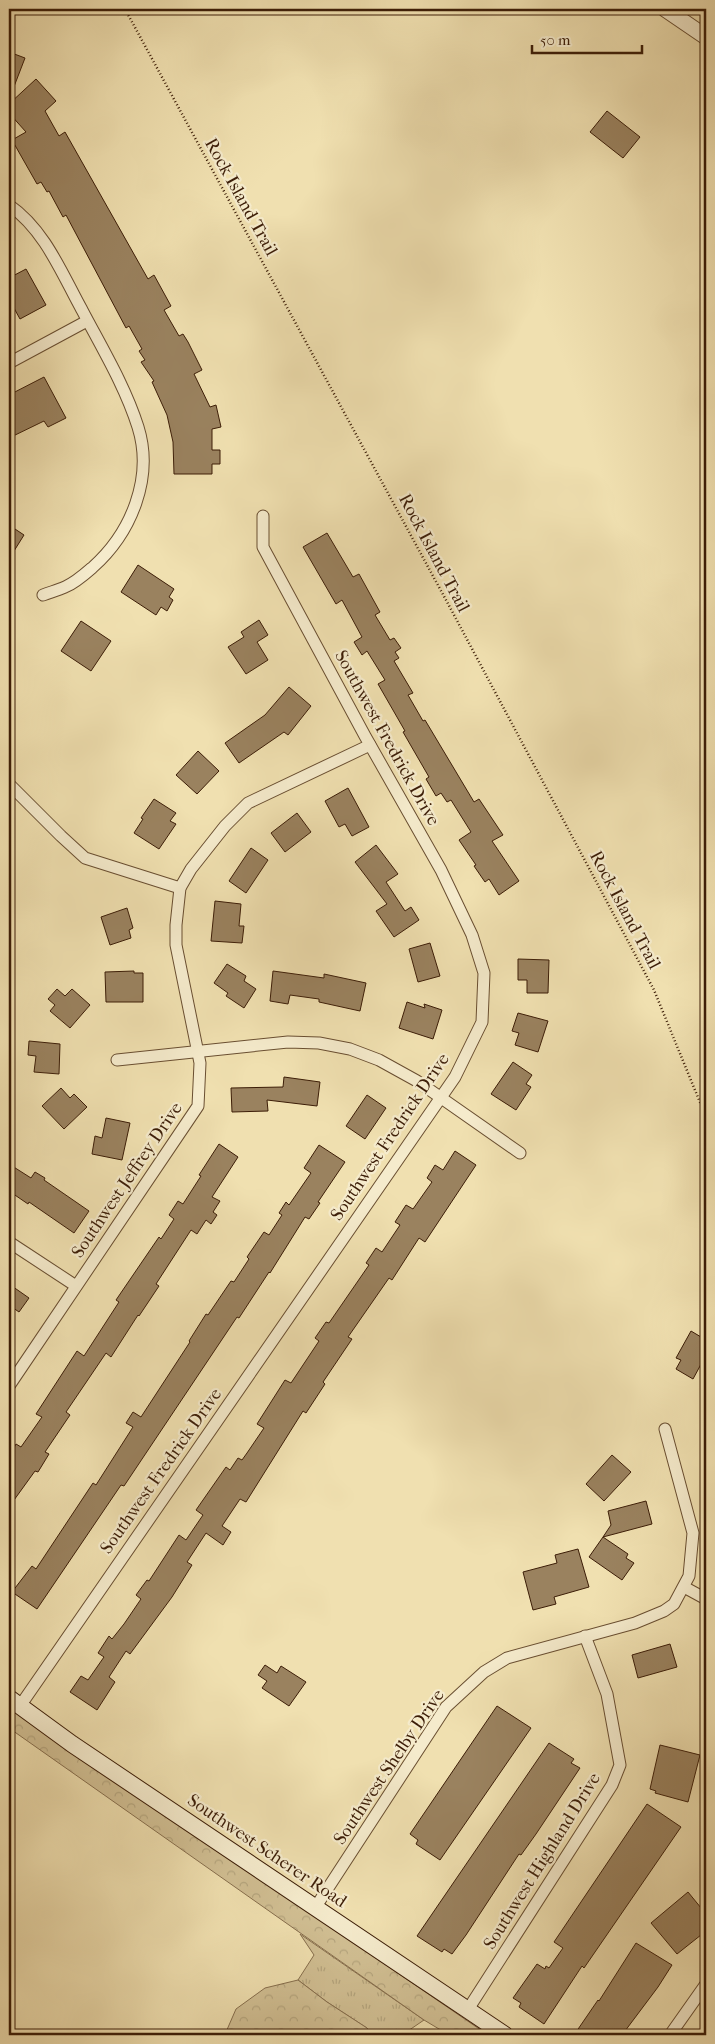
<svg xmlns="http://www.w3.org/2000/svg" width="715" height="2044" font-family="'IM FELL French Canon',serif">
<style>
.grass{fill:url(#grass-tufts);stroke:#866e4d}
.forest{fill:url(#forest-crowns);stroke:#866e4d}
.building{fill:#9a825f;stroke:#3c1d07}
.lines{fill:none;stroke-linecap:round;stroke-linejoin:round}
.minor-casing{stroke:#694e31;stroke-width:13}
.tertiary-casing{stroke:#694e31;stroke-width:17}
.secondary-casing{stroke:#3c1d07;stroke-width:18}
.path{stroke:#3c1d07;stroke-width:2.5;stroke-dasharray:1 2.5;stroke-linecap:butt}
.minor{stroke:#f5ebcc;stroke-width:11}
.tertiary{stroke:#f5ebcc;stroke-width:15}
.secondary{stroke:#f5ebcc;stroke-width:16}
.labels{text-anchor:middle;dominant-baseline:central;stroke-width:4.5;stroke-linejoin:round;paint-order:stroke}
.street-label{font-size:18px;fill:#3c1d07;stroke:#f5ebcc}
</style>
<defs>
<pattern id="grass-tufts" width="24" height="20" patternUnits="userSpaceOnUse" patternTransform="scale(1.25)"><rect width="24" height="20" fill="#d1bf93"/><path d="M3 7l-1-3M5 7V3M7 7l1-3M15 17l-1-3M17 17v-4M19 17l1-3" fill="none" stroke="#b4a47d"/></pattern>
<pattern id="forest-crowns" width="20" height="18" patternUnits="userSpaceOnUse" patternTransform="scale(1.25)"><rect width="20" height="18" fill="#d1bf93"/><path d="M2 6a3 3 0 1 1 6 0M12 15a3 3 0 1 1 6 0" fill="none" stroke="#b4a47d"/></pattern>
</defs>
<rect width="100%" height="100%" fill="#f0e0b0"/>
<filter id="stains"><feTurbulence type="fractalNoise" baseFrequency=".004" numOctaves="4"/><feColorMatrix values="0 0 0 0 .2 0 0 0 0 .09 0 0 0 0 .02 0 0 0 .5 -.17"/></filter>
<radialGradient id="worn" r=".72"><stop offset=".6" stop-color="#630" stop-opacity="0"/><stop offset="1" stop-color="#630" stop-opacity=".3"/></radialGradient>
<path class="grass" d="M300,1934L424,2020L402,2035H372L367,2028L327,2002L298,1980L314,1955Z"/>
<g class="forest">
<path d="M9,1706L488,2035H449L424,2020L9,1728Z"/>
<path d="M298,1980L327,2002L367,2028L372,2035H227L226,2032L236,2009L265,1988Z"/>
</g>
<g class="building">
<path d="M9,52L25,58L10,97H9Z"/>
<path d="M36,79L56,101L45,111L59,136L65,132L148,279L154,275L171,306L164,310L179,336L183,334L188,342L202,370L194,374L210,407L216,405L221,427L212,429V450H220V464H212V474H174L173,442L167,415L152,382L154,381L141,362L145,360L139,351L142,349L129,326L126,328L66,215L63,217L49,191L47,192L41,182L37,184L12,140L26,132L9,113V104Z"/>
<path d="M607,111L640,137L623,158L590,132Z"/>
<path d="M26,269L46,305L20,319L9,299V278Z"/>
<path d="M44,377L66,418L48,427L44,421L9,438V395Z"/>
<path d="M9,525L24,535L9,559Z"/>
<path d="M327,533L353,577L359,574L380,612L375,615L390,640L394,638L401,648L395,652L399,658L394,661L413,693L408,695L423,721L425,720L474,802L479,799L503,835L492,841L519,881L499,895L489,879L485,882L474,866L476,865L459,840L471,832L451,800L447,802L441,793L436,796L426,779L429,777L403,732L405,731L378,684L385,680L367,651L362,655L354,642L362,637L342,600L336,604L303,547Z"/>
<path d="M138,565L174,589L169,597L173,600L167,611L161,607L156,615L121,592Z"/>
<path d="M259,620L268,635L257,642L268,660L246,674L228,647L244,637L241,632Z"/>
<path d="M81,621L111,641L91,671L61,651Z"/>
<path d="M289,687L311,706L288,735L284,732L239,763L225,743L265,715Z"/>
<path d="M198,751L219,771L197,794L176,775Z"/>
<path d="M348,788L369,827L352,836L345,824L339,827L325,801Z"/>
<path d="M154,799L176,813L170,821L176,824L159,849L134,833L143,819L141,818Z"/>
<path d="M297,813L311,832L285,852L271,833Z"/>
<path d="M376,845L398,874L386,882L405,911L411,907L419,920L394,937L376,911L387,904L355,862Z"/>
<path d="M251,848L268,860L246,893L229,881Z"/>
<path d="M215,901L241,904L239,926H244L242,943L211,941Z"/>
<path d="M127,908L133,928L129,930L131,938L110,945L101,917Z"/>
<path d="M430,943L440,976L418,982L409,949Z"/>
<path d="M518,959L549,960L548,993H527V980H518Z"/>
<path d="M227,964L246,976L244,981L256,989L244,1008L226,996L228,993L214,983Z"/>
<path d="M134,971V973H143V1002H106L105,972Z"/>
<path d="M273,971L324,978V974L366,983L360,1011L319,1002V999L290,995L288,1004L270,1001Z"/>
<path d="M57,989L65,996L72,989L90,1005L70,1028L50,1011L55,1005L48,999Z"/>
<path d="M407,1002L425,1008L424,1004L442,1010L433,1039L399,1028Z"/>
<path d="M518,1013L548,1021L538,1052L515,1045L519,1033L512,1031Z"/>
<path d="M29,1041L60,1044L59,1074L34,1072L36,1056L28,1055Z"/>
<path d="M513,1062L532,1075L526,1084L531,1087L516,1110L491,1094Z"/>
<path d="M284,1077L320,1082L317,1106L267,1100L268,1111L232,1112L231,1088L283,1087Z"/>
<path d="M61,1088L70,1098L74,1094L87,1107L64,1129L42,1106Z"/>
<path d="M367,1095L386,1108L365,1139L346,1126Z"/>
<path d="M106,1118L130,1123L122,1160L92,1154L95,1136L102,1138Z"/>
<path d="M219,1144L238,1157L212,1197L220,1201L213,1212L217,1215L211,1224L206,1220L197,1234L191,1230L156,1284L159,1286L139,1316L138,1315L111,1357L106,1353L66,1412L70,1415L45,1452L49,1454L38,1472L35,1471L9,1507V1457L16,1444L21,1447L42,1417L36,1414L77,1351L84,1356L119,1302L116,1300L159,1237L161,1239L174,1219L169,1215L178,1201L183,1204L201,1176L199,1175Z"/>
<path d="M319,1145L345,1162L318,1202L320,1203L309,1219L305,1217L270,1273L269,1272L239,1318L237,1317L124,1486L121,1485L37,1609L12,1592L32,1566L36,1569L93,1483L96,1485L133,1427L126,1423L133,1412L141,1417L190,1342L189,1341L206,1314L208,1315L231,1281L234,1282L249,1259L247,1257L264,1232L269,1235L282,1215L279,1213L286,1202L289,1205L311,1173L304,1168Z"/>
<path d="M455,1151L476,1165L425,1242L419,1238L392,1280L389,1278L348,1337L352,1339L323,1382L325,1384L306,1413L303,1411L246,1502L240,1499L222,1526L231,1532L223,1545L206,1533L187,1562L192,1565L172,1597L130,1654L126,1651L109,1677L115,1682L97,1710L70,1692L81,1676L88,1680L104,1657L98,1653L109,1636L112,1639L124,1624L141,1599L136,1595L147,1580L149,1581L179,1535L186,1540L203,1515L196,1510L226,1467L230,1470L238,1458L242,1460L247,1453L264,1428L257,1424L285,1380L291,1383L319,1341L315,1338L326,1322L329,1323L369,1265L366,1263L376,1248L382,1252L400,1225L395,1222L406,1205L413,1209L432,1182L427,1178L435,1165L443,1170Z"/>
<path d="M9,1164L31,1178L35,1172L45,1178L44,1180L89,1211L74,1233L29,1202L28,1204L9,1191Z"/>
<path d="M9,1284L29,1298L19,1312L9,1305Z"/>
<path d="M691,1331L706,1340V1355L693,1379L676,1369L681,1360L676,1358Z"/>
<path d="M612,1455L631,1472L604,1501L586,1484Z"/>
<path d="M646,1501L652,1524L603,1537L611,1525L608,1511Z"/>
<path d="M603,1537L628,1554L626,1558L634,1563L622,1580L589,1557Z"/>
<path d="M578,1549L589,1587L554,1597L556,1604L533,1610L523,1572L557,1563L555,1555Z"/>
<path d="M670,1644L677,1667L638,1678L632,1655Z"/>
<path d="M265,1665L277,1673L281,1666L306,1682L289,1706L262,1688L267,1681L258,1675Z"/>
<path d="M497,1706L531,1728L440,1860L416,1844L418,1840L410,1834Z"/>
<path d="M549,1743L574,1759L571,1763L580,1768L536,1834L521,1855L519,1854L466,1935L452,1954L444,1949L442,1952L417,1936Z"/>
<path d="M660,1745L700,1755L688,1802L655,1793L656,1791L650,1789Z"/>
<path d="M647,1804L681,1827L584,1968L582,1966L544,2024L519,2007L521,2003L513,1998L537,1964L545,1969L546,1966L549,1968L563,1948L554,1942Z"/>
<path d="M688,1892L706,1914V1931L677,1954L651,1923Z"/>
<path d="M636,1943L672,1965L658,1987L622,2035H574L598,2000L599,2001Z"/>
</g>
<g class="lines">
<defs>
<g id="minor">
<path d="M9,205C45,230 62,274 82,310C102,348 125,386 138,427C154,478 131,533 93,567C85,574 75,583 65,587C58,590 51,592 43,595"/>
<path d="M9,363L87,321"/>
<path d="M9,784L61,836L85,858L180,888"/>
<path d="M117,1060L288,1042L319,1043L350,1049L379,1060L417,1081L520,1153"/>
<path d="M9,1242L76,1286"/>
<path d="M9,1386L198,1106L200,1063L176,945V925L180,888L191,869L225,826L248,803L370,745"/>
<path d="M684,1587L706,1599"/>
<path d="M20,1706L455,1077L482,1022L484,973L472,935L441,870L365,736L263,547V516"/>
<path d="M315,1908L446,1707L484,1672L507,1658L635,1623L664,1611L674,1604L689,1576L693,1533L665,1429"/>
<path d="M467,2011L612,1785L620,1765L607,1694L585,1636"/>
<path d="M670,2035L706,1984"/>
</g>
<path id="tertiary" d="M665,9L706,37"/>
<path id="secondary" d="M9,1698L72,1744L505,2035"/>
</defs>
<use href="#minor" class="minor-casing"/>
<use href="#tertiary" class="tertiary-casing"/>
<use href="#secondary" class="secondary-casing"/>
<path class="path" d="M125,9L446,600L654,990L706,1117"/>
<use href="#minor" class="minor"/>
<use href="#tertiary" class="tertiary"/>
<use href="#secondary" class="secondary"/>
</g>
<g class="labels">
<g class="street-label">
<text transform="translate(241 197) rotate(61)">Rock Island Trail</text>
<text transform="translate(434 553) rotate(62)">Rock Island Trail</text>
<text transform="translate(387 738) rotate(61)">Southwest Fredrick Drive</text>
<text transform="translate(625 910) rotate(62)">Rock Island Trail</text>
<text transform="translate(390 1137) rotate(-56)">Southwest Fredrick Drive</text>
<text transform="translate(127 1180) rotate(-56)">Southwest Jeffrey Drive</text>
<text transform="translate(161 1471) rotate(-55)">Southwest Fredrick Drive</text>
<text transform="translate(389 1767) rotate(-56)">Southwest Shelby Drive</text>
<text transform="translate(267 1851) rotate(34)">Southwest Scherer Road</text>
<text transform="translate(542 1861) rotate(-58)">Southwest Highland Drive</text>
</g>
</g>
<rect width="715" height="2044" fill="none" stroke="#f0e0b0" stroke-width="30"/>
<rect x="10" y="10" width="695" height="2024" fill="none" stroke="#3c1d07" stroke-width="2.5"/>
<rect x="15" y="15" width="685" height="2014" fill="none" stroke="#3c1d07"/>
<path d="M532 45v8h110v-8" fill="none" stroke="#3c1d07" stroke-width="2.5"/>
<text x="540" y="45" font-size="15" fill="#3c1d07" stroke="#f5ebcc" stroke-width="4" paint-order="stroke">50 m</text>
<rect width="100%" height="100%" filter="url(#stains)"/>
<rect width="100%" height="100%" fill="url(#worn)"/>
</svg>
